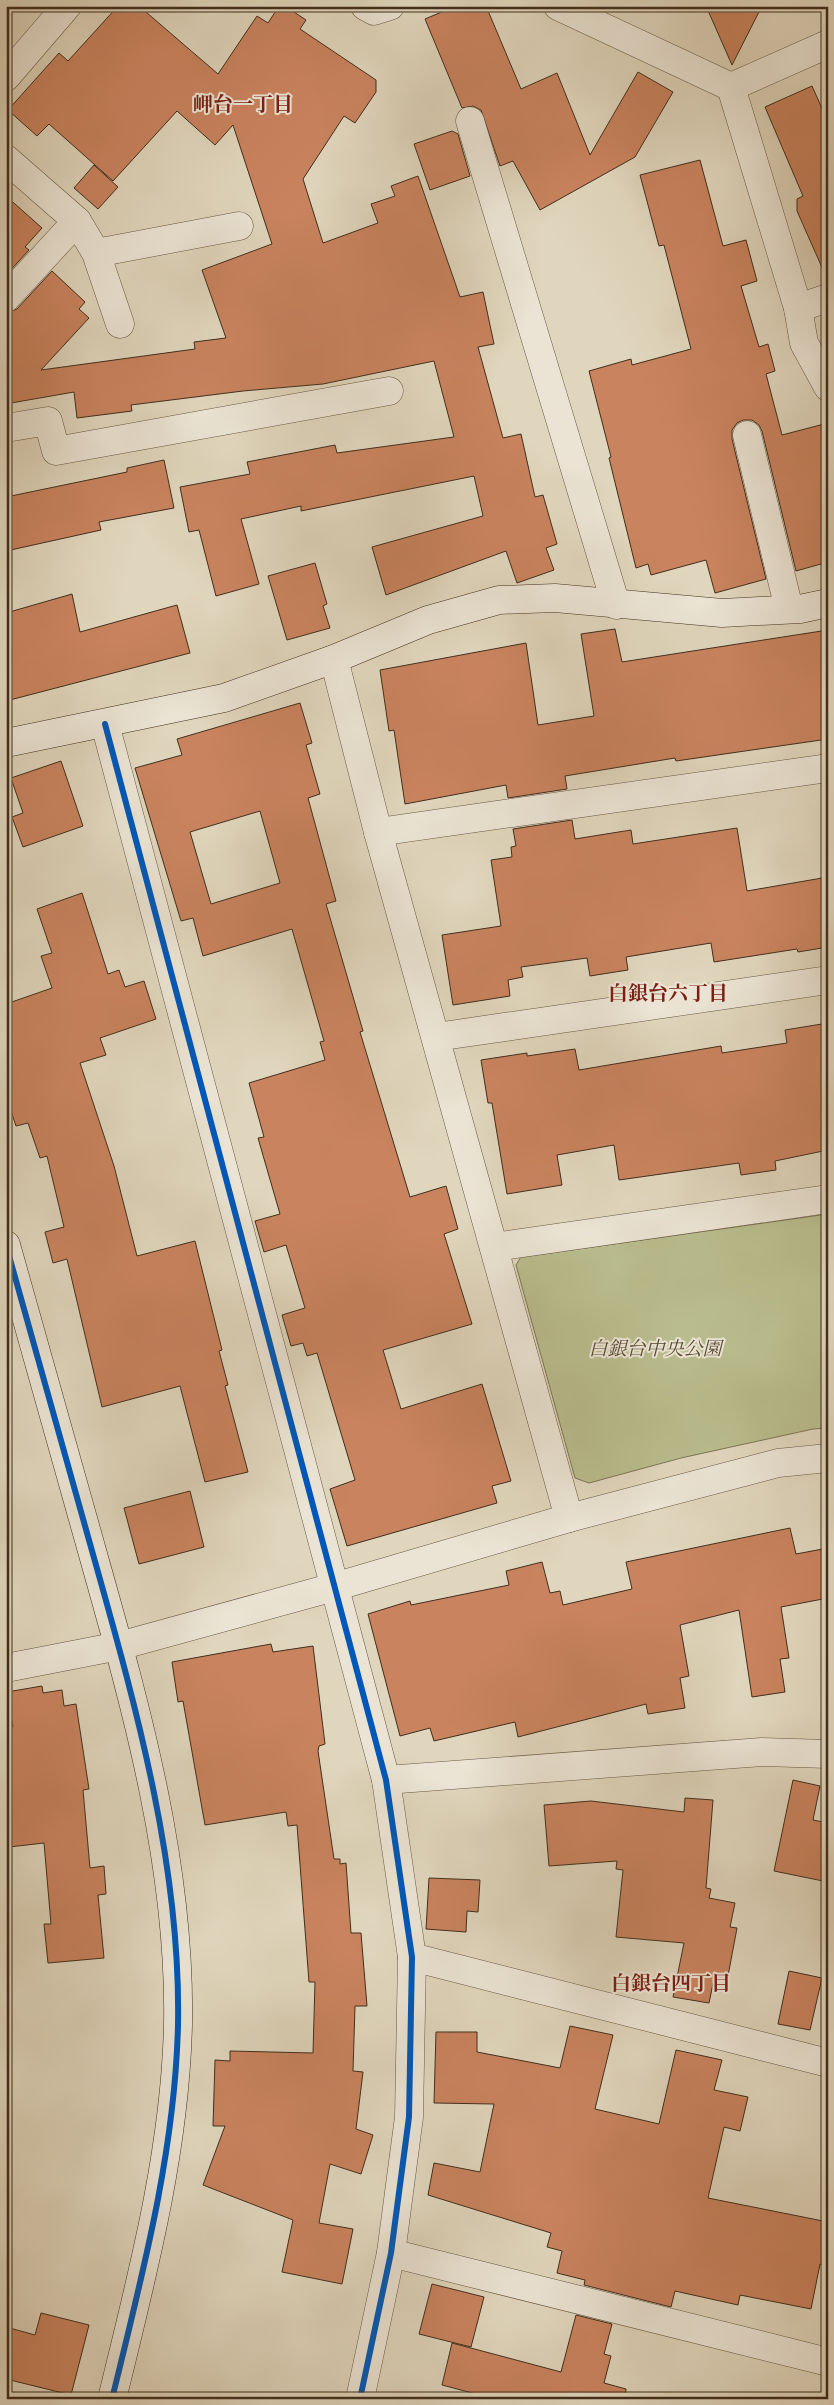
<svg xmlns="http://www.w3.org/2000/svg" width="834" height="2405" font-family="'IM FELL English','Noto Serif JP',serif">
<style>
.green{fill:#b9bc8d;stroke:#7c7554}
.building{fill:#c9835f;stroke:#402e1c;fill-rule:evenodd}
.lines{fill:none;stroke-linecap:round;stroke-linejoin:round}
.street-casing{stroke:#685844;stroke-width:29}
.secondary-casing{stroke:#402e1c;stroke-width:29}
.street{stroke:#ebe4d4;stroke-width:28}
.secondary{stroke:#ebe4d4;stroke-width:28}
.cycleway-casing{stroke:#ebe4d4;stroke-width:9}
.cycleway{stroke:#0057b8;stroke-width:6}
.labels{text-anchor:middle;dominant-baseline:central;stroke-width:4;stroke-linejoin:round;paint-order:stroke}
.park-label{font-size:19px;font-style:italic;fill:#584a33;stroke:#ebe4d4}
.neighbourhood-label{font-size:20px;font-weight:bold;fill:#7a1f14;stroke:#ebe4d4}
</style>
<rect width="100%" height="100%" fill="#e0d6bd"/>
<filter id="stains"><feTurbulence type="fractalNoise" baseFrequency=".004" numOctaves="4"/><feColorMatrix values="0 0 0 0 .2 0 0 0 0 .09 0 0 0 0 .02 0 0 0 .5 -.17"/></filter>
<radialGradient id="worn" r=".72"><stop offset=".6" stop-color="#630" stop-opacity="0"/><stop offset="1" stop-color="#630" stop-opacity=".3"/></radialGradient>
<path class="green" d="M828,1214V1428L813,1429L681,1458L589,1483L575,1478L516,1265L521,1257Z"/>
<g class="building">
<path d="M118,6H139L218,74L257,16L268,23L279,6H285L306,20L300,29L376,80V92L355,123L344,116L303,179L323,243L378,223L371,204L395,196L391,186L418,176L460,297L483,292L494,344L478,347L503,438L521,434L535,497L543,495L557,544L546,548L554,570L517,583L506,551L386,595L372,547L483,516L474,476L301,511V506L241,519L259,584L216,596L199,530L189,532L180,487L250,474L247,462L335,445L337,453L454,437L434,361L323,384L243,391L131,405L132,411L77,418L74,392L11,403L6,407V313L17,309L52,271L85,302L79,309L89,318L41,370L195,349L194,342L226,338L202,270L272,244L233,125L215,145L177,111L113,181L49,124L37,136L8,110L59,53L68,61Z"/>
<path d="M456,6H486L521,89L557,73L590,155L638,72L673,92L635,157L540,210L513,161L500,166L481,110L473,106L462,108L425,19Z"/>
<path d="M706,6H762L732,65Z"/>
<path d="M812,86L828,122V281L797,211V199L803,196L765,107Z"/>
<path d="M452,131L458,134L470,176L430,190L414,144Z"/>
<path d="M700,160L723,246L746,240L757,281L741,286L759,347L768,344L775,371L766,374L782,435L828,423V562L796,571L762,431L759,425L752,420H743L737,423L732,430V439L766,579L715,593L706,560L651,575L648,564L636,568L609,458L611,457L589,371L631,359L632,365L691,349L664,245L659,246L640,175Z"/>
<path d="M94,165L118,187L98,209L74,188Z"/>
<path d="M6,196L42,228L25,247L29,250L6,275Z"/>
<path d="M164,460L174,508L99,522L101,530L6,551V497L127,472V468Z"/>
<path d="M315,563L327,604L323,606L330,628L287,640L268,576Z"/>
<path d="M72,594L80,632L177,605L190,653L6,701V613Z"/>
<path d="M615,629L622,662L828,630V739L676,761L675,758L565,776L567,789L508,798L506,785L405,804L394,730L389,731L380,670L526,643L538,725L594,716L581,634Z"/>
<path d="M300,703L312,743L306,745L320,794L308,798L336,901L326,904L363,1031L360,1032L410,1197L446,1186L458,1229L444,1234L472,1324L383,1350L401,1409L482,1384L511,1481L492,1486L497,1503L347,1546L330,1489L355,1480L317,1353L307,1356L303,1343L291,1346L282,1315L305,1308L286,1245L264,1252L255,1221L280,1214L258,1138L264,1137L249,1083L325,1060L320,1042L324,1041L292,929L203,956L193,918L181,921L135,768L182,755L177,739ZM260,811L280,883L211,904L190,832Z"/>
<path d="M61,761L83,826L23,847L12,817L23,813L11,778Z"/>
<path d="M572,820L575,839L631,830L633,844L737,828L747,891L828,877V947L798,952L797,949L714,962L711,943L626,957L628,970L590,976L587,958L521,967L523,977L508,980L510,996L453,1005L442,935L501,926L491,860L512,857L511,847L516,846L513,829Z"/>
<path d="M82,893L108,974L119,970L125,987L144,981L156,1019L100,1038L106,1055L80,1063L114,1166L137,1256L195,1241L222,1350L219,1351L228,1385L225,1386L248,1472L205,1482L180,1386L102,1407L67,1259L53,1263L45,1232L64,1227L47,1156L40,1158L28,1123L16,1126L6,1096V1004L52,988L41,956L52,953L37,909Z"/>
<path d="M828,1023V1150L775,1161L776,1170L741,1175L739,1163L619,1180L614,1145L557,1155L562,1185L507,1194L492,1103H488L481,1060L527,1053V1056L575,1049L579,1070L721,1046L722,1053L787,1043L785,1030Z"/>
<path d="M190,1491L204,1547L139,1564L124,1508Z"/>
<path d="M790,1528L796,1554L828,1548V1598L781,1607L789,1658L780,1659L785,1692L752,1697L739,1610L680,1625L689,1676L680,1678L685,1708L648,1714L646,1704L518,1737L515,1722L434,1741L430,1728L400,1736L368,1614L410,1601L411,1605L509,1585L506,1571L542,1562L550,1593L560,1591L563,1605L632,1589L626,1562Z"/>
<path d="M271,1644L273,1652L313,1646L325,1744L319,1746L318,1751L334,1859H340V1864L346,1863L351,1933H361L367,2006H355L353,2071L363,2072L356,2129L373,2135L361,2174L330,2164L319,2223L353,2229L342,2284L282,2272L293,2220L203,2185L225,2126H213L215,2060L230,2061V2051L313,2053L315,1982H309L297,1825L288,1826L286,1812L205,1825L183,1701L178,1702L172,1662Z"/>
<path d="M42,1686L43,1693L62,1690L64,1706L76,1704L89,1789L83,1790L90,1868L104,1866L106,1894L98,1895L104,1958L48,1963L44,1924H51L44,1843L9,1847L6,1817V1728L13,1727L7,1692Z"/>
<path d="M793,1780L820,1786L813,1820L828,1823V1882L774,1871Z"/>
<path d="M685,1798L713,1800L706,1888L711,1889L709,1898L735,1903L730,1927L737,1928L727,1981L714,1979L709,2003L673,1997L684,1943L616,1937L623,1870L616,1869L617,1861L549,1866L544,1805L591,1801L684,1812Z"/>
<path d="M429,1878L480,1880L478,1912L467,1911L466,1932L426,1929Z"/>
<path d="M789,1971L822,1978L810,2030L778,2024Z"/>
<path d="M570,2026L613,2035L595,2109L659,2124L676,2050L722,2060L714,2090L748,2097L740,2131L724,2127L708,2198L828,2222V2266L820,2264L811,2309L740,2295L738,2305L675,2291L671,2307L584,2285L585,2280L557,2273L562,2251L547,2247L551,2233L428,2195L434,2163L480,2172L494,2104L434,2103L436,2032H477V2052L560,2068Z"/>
<path d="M432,2284L484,2297L471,2347L419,2334Z"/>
<path d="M41,2313L89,2325L71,2395L6,2379V2327L35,2335Z"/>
<path d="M576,2315L612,2324L604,2354L611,2356L604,2383L626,2389L625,2399H495L442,2385L452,2343L561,2372Z"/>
</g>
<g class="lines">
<defs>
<g id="street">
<path d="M365,6L374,11L390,6"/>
<path d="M558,6L731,87L828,44"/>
<path d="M6,77L67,6"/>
<path d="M731,87L798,308L804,343L828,387"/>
<path d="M470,121L616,605"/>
<path d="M6,159L77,221L96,253L120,324"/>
<path d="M96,253L239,226"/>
<path d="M6,298L77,221"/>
<path d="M798,308L828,298"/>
<path d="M6,428L48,421L56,451L389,391"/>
<path d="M747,435L789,609"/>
<path d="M334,659L378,832L569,1518"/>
<path d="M105,724L386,1780L412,1957L409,2117L391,2253L360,2399"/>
<path d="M378,832L828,768"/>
<path d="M436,1037L828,980"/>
<path d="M494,1247L828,1199"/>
<path d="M6,1668L119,1646L334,1587L569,1518L778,1463L828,1458"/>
<path d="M386,1780L762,1752L828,1754"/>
<path d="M412,1957L828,2063"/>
<path d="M391,2253L828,2362"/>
</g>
<g id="secondary">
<path d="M6,743L224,698L334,659L428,620L499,600L555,598L722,613L800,609L828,603"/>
<path d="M6,1245C36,1351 66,1458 96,1565C138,1714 181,1869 178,2025C175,2152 142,2276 112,2399"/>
</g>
</defs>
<use href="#street" class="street-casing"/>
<use href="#secondary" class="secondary-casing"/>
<use href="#street" class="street"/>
<use href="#secondary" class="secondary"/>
<defs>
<g id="cycleway">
<path d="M105,724L386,1780L412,1957L409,2117L391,2253L360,2399"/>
<path d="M6,1245C36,1351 66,1458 96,1565C138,1714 181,1869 178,2025C175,2152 142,2276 112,2399"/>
</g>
</defs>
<use href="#cycleway" class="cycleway-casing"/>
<use href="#cycleway" class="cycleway"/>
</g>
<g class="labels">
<g class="park-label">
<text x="655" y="1350">白銀台中央公園</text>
</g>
<g class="neighbourhood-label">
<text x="243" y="105">岬台一丁目</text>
<text x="668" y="994">白銀台六丁目</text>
<text x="671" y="1984">白銀台四丁目</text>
</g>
</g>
<rect width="834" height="2405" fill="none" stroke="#e0d6bd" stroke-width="25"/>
<rect x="8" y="8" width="819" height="2390" fill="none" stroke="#402e1c" stroke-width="2.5"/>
<rect x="12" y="12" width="809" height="2380" fill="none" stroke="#402e1c"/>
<rect width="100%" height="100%" filter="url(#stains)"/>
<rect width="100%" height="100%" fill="url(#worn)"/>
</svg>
